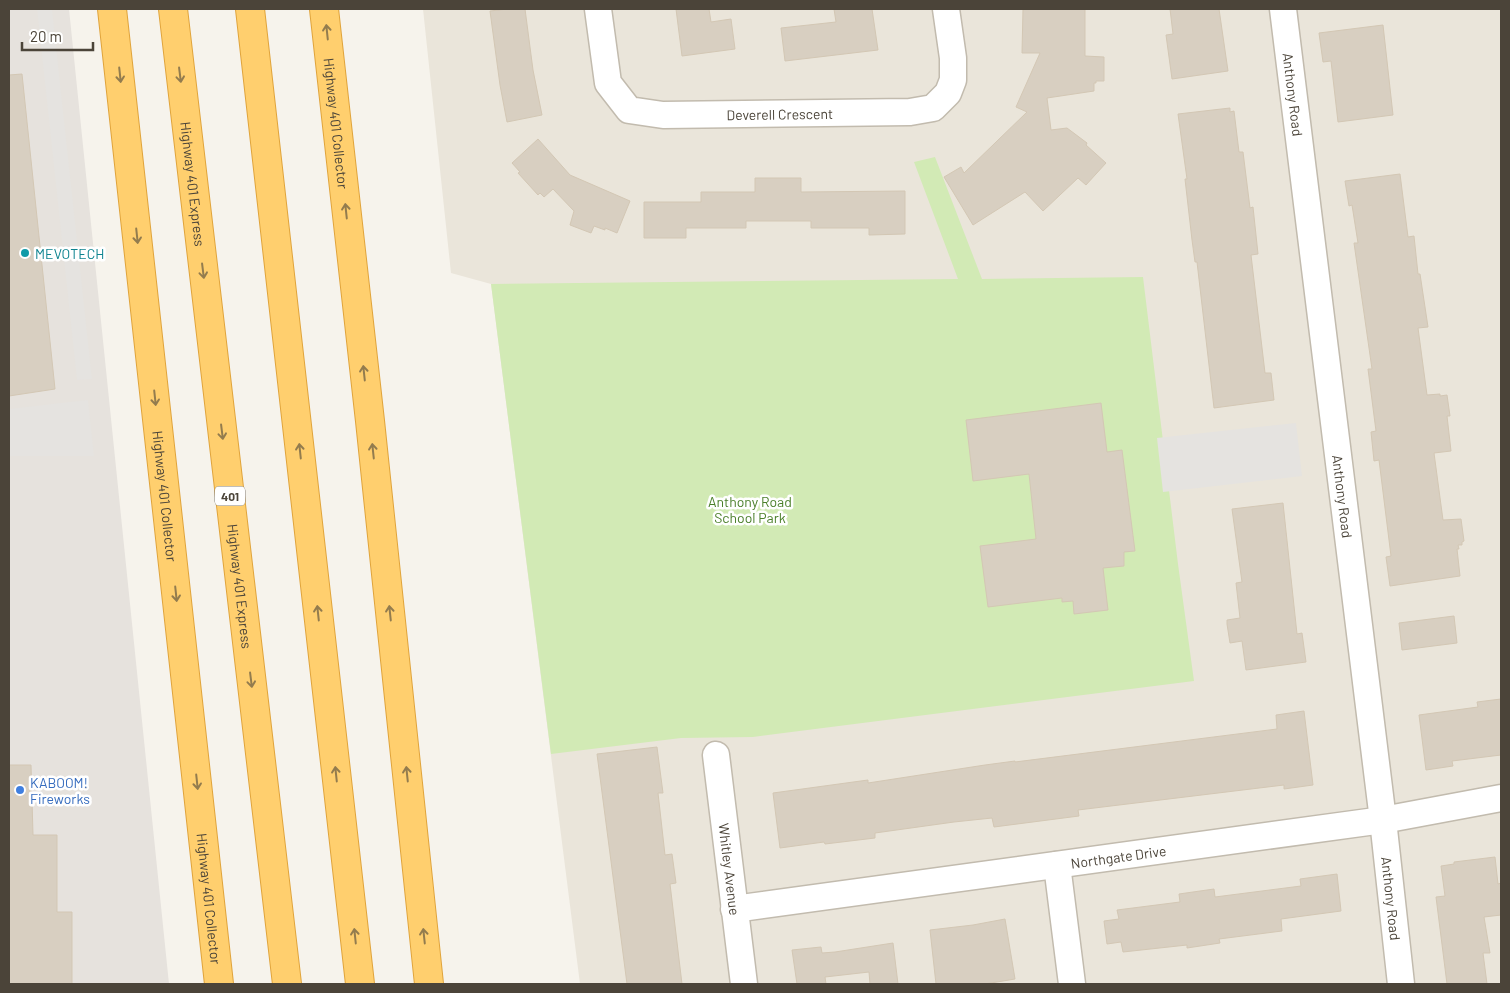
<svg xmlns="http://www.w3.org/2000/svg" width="1510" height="993" font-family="Barlow,sans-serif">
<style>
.residential{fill:#eae5da}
.industrial{fill:#e6e2dd}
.green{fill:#d2eab5}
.parking{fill:#e5e3e0}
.building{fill:#d8cfc1;stroke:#d3c7b4}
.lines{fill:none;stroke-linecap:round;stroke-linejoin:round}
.minor-casing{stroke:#c2bbae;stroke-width:29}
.motorway-casing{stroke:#e0a43c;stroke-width:30}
.minor{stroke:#fff;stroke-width:26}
.motorway{stroke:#ffcf6e;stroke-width:28}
.oneway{stroke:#937c4e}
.culture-dot{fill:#0f9aa8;stroke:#fff;stroke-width:2}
.shop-dot{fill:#3f7fe0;stroke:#fff;stroke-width:2}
.labels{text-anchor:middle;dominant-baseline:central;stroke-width:5;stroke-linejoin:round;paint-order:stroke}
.shield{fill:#fff;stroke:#817c74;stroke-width:1}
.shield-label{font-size:12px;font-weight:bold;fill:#4b4439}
.street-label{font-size:14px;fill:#4b4439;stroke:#fff}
.culture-label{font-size:14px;fill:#0d838f;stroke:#fff;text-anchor:start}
.park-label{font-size:14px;fill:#4a7f2a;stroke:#fff}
.shop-label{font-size:14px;fill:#366cbe;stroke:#fff;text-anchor:start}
</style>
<rect width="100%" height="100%" fill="#f6f3ec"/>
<path class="residential" d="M423,9H1501V984H580L491,284L451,273Z"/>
<path class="industrial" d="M9,9H69L169,984H9Z"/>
<path class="green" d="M935,157L982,279L1143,277L1178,564L1194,681L753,737L681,738L551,754L491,284L958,279L914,162Z"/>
<g class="parking">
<path d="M37,9H52L92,379L77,380Z"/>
<path d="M88,400L94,456H9V409Z"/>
<path d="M1296,423L1302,476L1163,492L1157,438Z"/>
</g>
<g class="building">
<path d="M507,9H525L533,70L542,115L507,122L500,85L490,11Z"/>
<path d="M676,9H709L711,22L731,19L735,49L682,56Z"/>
<path d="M834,9H872L878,50L785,61L781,28L836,22Z"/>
<path d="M1023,9H1085V56L1104,57V81H1096V83H1094V91L1047,98L1051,130L1067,128L1087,143L1086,145L1106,163L1086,185L1078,178L1043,211L1025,192L973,225L944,177L961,167L964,173L1027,112L1016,107L1040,53H1022Z"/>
<path d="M1170,9H1219L1228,71L1172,79L1166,35L1173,34Z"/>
<path d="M1383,25L1393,115L1338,122L1331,61L1323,62L1319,33Z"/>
<path d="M22,74L55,389L9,396V75Z"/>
<path d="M1230,108V112L1234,111L1239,152H1243L1250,208L1253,207L1258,254L1251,255L1265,373H1271L1274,400L1214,408L1197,262H1195L1192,240L1185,179H1187L1178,114Z"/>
<path d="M538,139L570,175L630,201L617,233L605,228V230L594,226L591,233L570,225L574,211L553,189L544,197L540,193L538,195L518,173L520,172L512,163Z"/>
<path d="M1400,174L1408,237L1414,236L1418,274H1420L1428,327L1418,328L1427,395L1440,394V396L1447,395L1450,416H1447L1451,451L1434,453L1443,520L1461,519L1464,541L1462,542V545H1458L1459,549H1457L1460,576L1390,586L1386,557L1391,556L1379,460L1374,461L1371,432L1376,431L1368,369H1372L1354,243H1358L1352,205L1349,206L1345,181Z"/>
<path d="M755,178H801V192L905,191V234L869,235V228H811V221H746V228H686V238H644V202H701V192H755Z"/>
<path d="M1101,403L1107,452L1122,450L1135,551L1124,552V566L1103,568L1108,610L1074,614L1073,601L1062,602V598L988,607L980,546L1036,539L1029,474L973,481L966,420Z"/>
<path d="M1283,503L1297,634L1302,633L1306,662L1246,670L1242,641L1230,643L1227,624V620L1240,618L1236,583L1242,582L1232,509Z"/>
<path d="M1454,616L1457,643L1402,650L1399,623Z"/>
<path d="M1501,699V755L1452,761L1453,766L1426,770L1419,715L1478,707L1477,702Z"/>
<path d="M1304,711L1313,785L1284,789V785L1078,810L1079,816L994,827L992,818L954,822L875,833V838L825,844L824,842L780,848L773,793L868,780V783L985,765L1015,761V762L1277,729L1276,715Z"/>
<path d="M657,747L663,793H658L665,855L672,854L676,883L670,884L682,984H627L597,754Z"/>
<path d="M9,765H31L33,835H57V912H72V984H9Z"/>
<path d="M1495,857L1498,884L1501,883V915L1484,917L1490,953H1483L1487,984H1447L1436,897L1445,896L1441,866L1454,864V862Z"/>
<path d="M1337,874L1341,911L1281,919L1282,931L1219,939L1220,943L1187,948V945L1123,952L1121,942L1107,944L1104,921L1119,919L1117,910L1180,902L1179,894L1214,889L1215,897L1301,886L1300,879Z"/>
<path d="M1005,919L1015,979L985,984H936L930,930L973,925Z"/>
<path d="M893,943L898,984H870L869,972L825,977L826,984H797L792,950L821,947L822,953L835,952Z"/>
</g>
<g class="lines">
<defs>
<g id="minor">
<path id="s1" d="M598,9L608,83L629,110L663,115L910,112L933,108L948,93L953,80V58L946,9"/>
<path id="s2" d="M1283,9L1383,820L1401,984"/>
<path id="s3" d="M716,755L744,984"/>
<path d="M1057,865L1072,984"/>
<path id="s4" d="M734,909L1383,820L1501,798"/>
</g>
<g id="motorway">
<path id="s5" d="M112,9L219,984"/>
<path id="s6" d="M173,9L287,984"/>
<path d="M250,9L360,984"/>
<path id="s7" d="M324,9L370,421L429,984"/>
</g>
</defs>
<use href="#minor" class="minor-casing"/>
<use href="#motorway" class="motorway-casing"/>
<use href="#minor" class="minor"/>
<use href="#motorway" class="motorway"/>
</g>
<defs><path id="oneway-shaft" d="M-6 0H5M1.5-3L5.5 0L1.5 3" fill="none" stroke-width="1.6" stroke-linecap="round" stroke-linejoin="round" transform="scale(1.25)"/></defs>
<g class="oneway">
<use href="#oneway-shaft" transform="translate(327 32) rotate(-96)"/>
<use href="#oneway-shaft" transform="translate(120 75) rotate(84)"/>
<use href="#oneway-shaft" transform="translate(180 75) rotate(83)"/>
<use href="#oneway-shaft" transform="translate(346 211) rotate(-96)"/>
<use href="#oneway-shaft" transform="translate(137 236) rotate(84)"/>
<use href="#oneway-shaft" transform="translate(203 271) rotate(83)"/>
<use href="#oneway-shaft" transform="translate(364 373) rotate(-96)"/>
<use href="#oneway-shaft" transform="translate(155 398) rotate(84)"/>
<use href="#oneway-shaft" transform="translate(222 432) rotate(83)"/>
<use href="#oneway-shaft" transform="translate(300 451) rotate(-96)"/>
<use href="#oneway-shaft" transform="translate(373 451) rotate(-96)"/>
<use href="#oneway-shaft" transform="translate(176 594) rotate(84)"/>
<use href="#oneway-shaft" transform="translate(318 613) rotate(-96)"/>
<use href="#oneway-shaft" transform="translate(390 613) rotate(-96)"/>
<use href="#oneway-shaft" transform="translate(251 680) rotate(83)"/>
<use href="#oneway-shaft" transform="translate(336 774) rotate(-96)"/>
<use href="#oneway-shaft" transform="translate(407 774) rotate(-96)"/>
<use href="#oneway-shaft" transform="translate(197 782) rotate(84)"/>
<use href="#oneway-shaft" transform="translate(355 936) rotate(-96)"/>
<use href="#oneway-shaft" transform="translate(424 936) rotate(-96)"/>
</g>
<circle class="culture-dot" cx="25" cy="253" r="5"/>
<circle class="shop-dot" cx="20" cy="790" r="5"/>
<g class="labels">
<rect class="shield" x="215" y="486.5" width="30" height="19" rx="4"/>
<g class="shield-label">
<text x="230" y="496">401</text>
</g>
<g class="street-label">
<text stroke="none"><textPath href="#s2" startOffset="86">Anthony Road</textPath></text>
<text stroke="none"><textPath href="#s1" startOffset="260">Deverell Crescent</textPath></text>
<text stroke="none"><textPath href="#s7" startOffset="115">Highway 401 Collector</textPath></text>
<text stroke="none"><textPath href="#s6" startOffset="176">Highway 401 Express</textPath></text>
<text stroke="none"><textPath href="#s5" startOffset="490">Highway 401 Collector</textPath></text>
<text stroke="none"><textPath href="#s2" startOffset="491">Anthony Road</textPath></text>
<text stroke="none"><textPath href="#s6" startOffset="581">Highway 401 Express</textPath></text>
<text stroke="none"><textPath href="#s4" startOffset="388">Northgate Drive</textPath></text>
<text stroke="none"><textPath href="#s3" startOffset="115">Whitley Avenue</textPath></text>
<text stroke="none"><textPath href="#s2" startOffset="896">Anthony Road</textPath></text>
<text stroke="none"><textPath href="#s5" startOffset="895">Highway 401 Collector</textPath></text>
</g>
<g class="culture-label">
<text x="35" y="253">MEVOTECH</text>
</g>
<g class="park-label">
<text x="750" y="501">Anthony Road<tspan x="750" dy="16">School Park</tspan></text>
</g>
<g class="shop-label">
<text x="30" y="782">KABOOM!<tspan x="30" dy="16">Fireworks</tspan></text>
</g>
</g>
<rect width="1510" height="993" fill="none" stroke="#4b4439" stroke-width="20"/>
<path d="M22 42v8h71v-8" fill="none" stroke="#4b4439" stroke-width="2.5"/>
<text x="30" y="42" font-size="15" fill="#4b4439" stroke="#ffffff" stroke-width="4" paint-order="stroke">20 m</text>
</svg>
